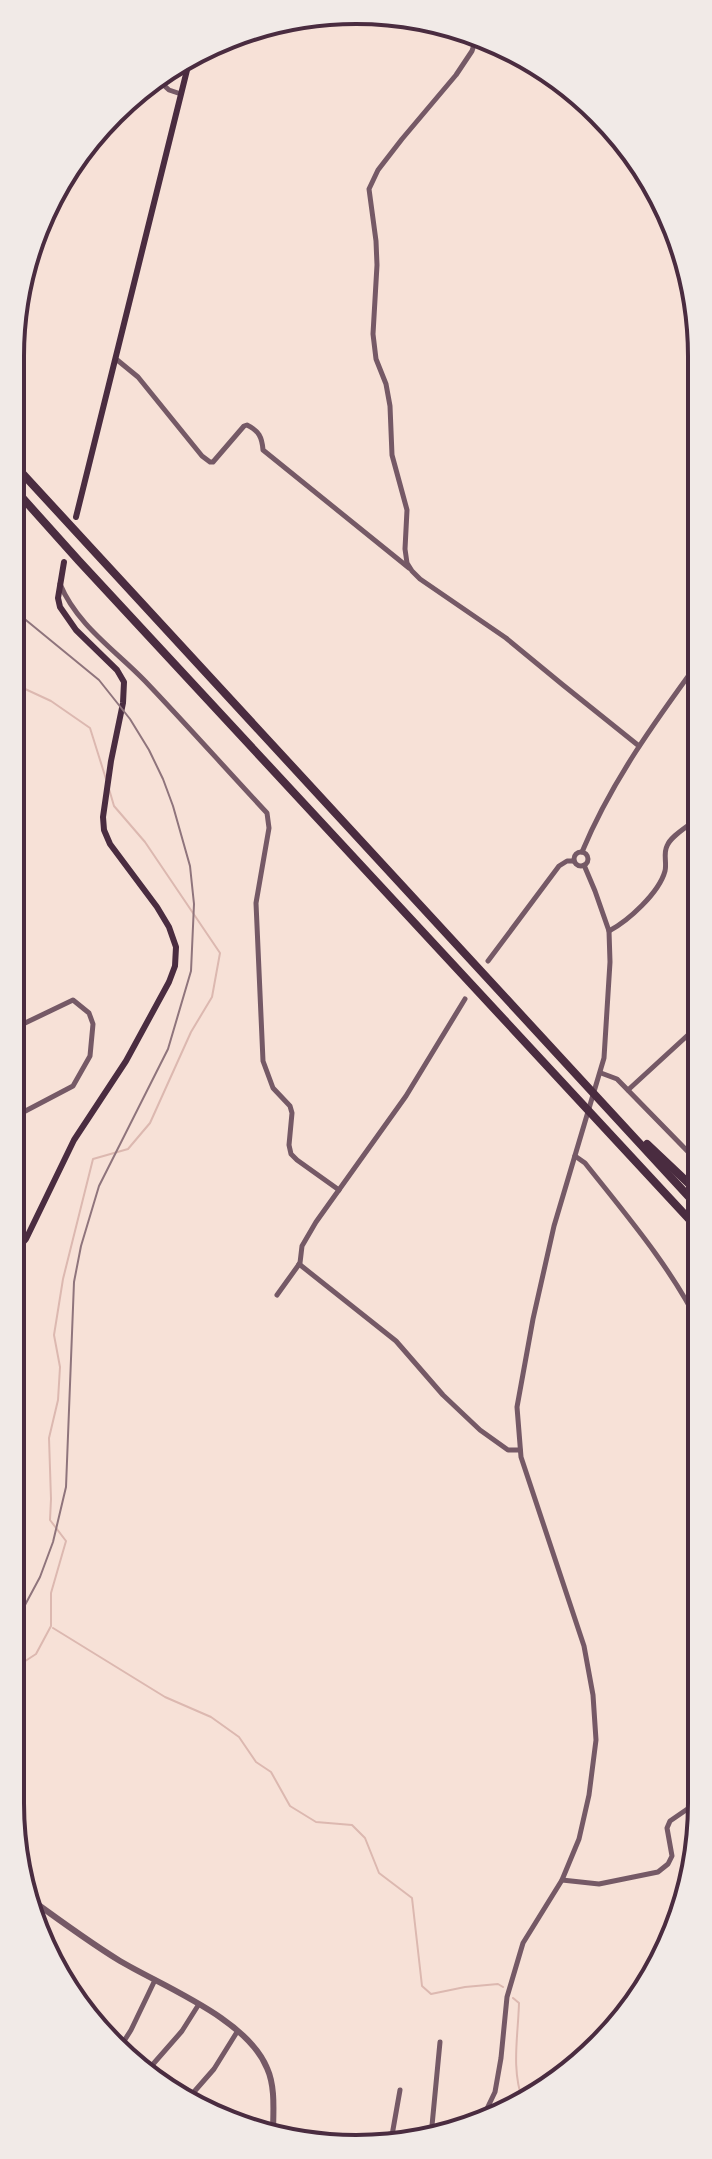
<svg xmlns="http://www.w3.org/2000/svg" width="712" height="2159" font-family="'Open Sans',sans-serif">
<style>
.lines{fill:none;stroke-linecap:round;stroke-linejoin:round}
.stream{stroke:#dcb8b0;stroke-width:2}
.minor{stroke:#755966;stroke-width:5}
.tertiary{stroke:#755966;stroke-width:6}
.secondary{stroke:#4a2c40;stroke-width:6}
.motorway{stroke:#4a2c40;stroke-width:8}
.rail{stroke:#8f747c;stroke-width:2}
.rim{fill:none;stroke:#4a2c40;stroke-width:4}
</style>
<rect width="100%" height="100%" fill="#f7e1d7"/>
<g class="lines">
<g class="stream">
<path d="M10,682L51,701L90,728L106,779"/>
<path d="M53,1628L165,1697L211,1717L239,1737L256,1762L271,1772L290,1806L316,1822L352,1825L365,1838L379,1873L412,1898L422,1986L431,1994L465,1987L498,1984L503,1987"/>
<path d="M10,1671L36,1654L51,1626V1593L66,1541L50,1520L51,1499L49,1438L58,1400L60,1367L54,1335L63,1279L93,1159L128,1149L150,1123L191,1032L212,997L220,953L145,842L114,806L109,789"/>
<path d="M513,1998L519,2003C518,2038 511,2068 523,2102"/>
</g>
<g class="minor">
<path d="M477,35L472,51L456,75L402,139L378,170L369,189L376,241L377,265L373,334L376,359L386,384L390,406L392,455L407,510L405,549L407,563L412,571L420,579L506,638L563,685L639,746"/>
<path d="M157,79L169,90L181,94"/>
<path d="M116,359L138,377L202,456L210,462H213L244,426L247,425C259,431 262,437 263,450L409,568"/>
<path d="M60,584C77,625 115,650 145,681C186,724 226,769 267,813L269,828L256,903L263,1061L273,1088L290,1106L292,1113L289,1145L291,1154L297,1160L339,1190"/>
<path d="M582,852C611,782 656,720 700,660"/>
<circle cx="581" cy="859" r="7"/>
<path d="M609,931C628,921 659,893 665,871C667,863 663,853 667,846C671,835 691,825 700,816"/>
<path d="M488,961L559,866L567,861H574"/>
<path d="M10,1025L23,1024L73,1000L89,1013L93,1024L90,1056L73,1086L14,1117L10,1123"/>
<path d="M601,1073L617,1079L701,1165"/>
<path d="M628,1090L700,1024"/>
<path d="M575,1156L585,1163C627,1216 671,1267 701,1328"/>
<path d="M299,1264L396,1341L443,1395L480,1430L508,1450H520"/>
<path d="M277,1295L300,1263L302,1246L316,1222L406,1096L465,999"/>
<path d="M562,1880L599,1884L658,1872L668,1864L672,1856L667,1828L670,1821L702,1799"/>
<path d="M119,2049L131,2030L155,1980"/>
<path d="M147,2071L182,2031L199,2004"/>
<path d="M186,2101L214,2069L237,2032"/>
<path d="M477,2123L483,2117L495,2092L501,2058L507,1997L523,1943L562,1880L579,1839L589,1795L596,1740L593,1695L584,1646L521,1457L517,1407L533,1319L554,1226L604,1058L610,962L609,931L595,891L584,865"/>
<path d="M428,2138L431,2136L440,2042"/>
<path d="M391,2141L400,2090"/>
</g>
<path class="tertiary" d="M29,1898C59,1920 89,1942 120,1961C164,1987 247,2019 267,2068C276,2088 273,2113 273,2135"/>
<g class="secondary">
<path d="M76,517L191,54"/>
<path d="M10,1257L26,1239L74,1140L126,1061L169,982L175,966L176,947L169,927L157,907L110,844L104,830L103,817L111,761L123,703L124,682L117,670L76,630L60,607L58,598L64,562"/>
</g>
<g class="motorway">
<path d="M10,460L701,1210"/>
<path d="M10,484L79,561L701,1232"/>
<path d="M647,1144L701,1195"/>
</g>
<path class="rail" d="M10,607L99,680L130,719L149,750L163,779L173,806L190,866L194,904L191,971L168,1049L99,1186L81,1246L74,1282L66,1487L53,1542L40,1577L10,1633"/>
</g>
<path d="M0 0H712V2159H0ZM356 24H356A332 332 0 0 1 688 356V1803A332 332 0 0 1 356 2135H356A332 332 0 0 1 24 1803V356A332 332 0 0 1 356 24Z" fill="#f1eae7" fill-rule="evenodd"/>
<path class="rim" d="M356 24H356A332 332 0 0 1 688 356V1803A332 332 0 0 1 356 2135H356A332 332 0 0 1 24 1803V356A332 332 0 0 1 356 24Z"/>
</svg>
